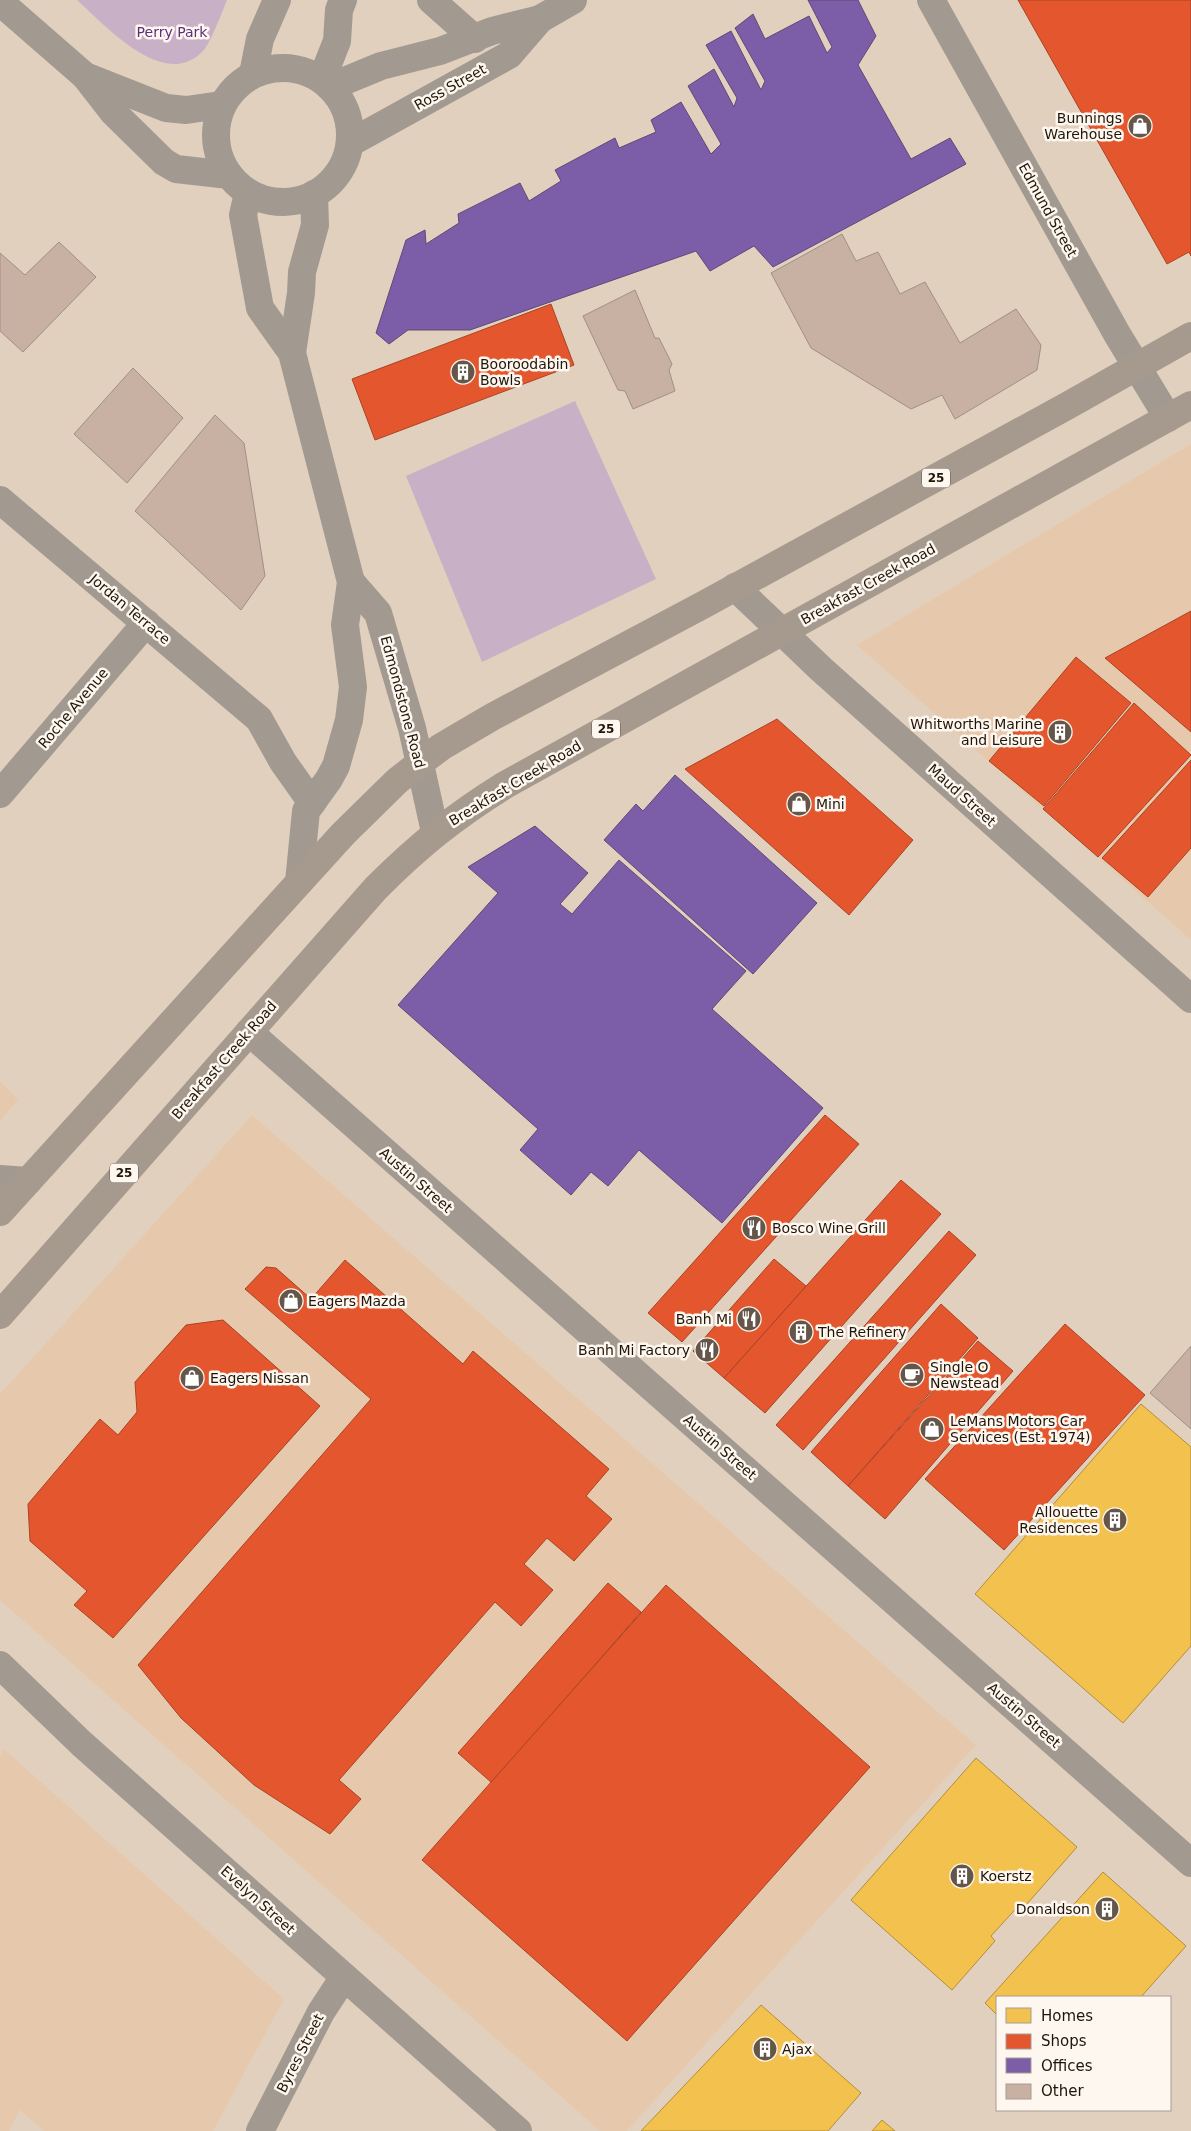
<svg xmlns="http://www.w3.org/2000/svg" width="1191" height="2131" font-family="'DejaVu Sans',sans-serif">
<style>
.built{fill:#e6c9ac}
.green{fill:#c8b1c6}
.homes{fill:#f2c14e;stroke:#b38d39}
.shops{fill:#e4572e;stroke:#a94323}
.offices{fill:#7b5ea7;stroke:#604877}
.building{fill:#c8b1a2;stroke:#9f9085}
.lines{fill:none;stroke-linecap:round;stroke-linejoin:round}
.minor{stroke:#a29a91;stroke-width:28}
.major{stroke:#a69a8f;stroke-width:28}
.labels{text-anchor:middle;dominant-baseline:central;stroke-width:5;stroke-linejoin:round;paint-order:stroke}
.shield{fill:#fdf7f0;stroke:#62594e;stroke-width:1}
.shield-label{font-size:12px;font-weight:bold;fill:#201508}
.park-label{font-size:14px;fill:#5c2f7d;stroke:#fdf7f0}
.street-label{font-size:14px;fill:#201508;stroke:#fdf7f0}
.poi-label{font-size:14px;fill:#201508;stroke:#fdf7f0;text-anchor:start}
</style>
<rect width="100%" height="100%" fill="#e2d0be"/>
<g class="built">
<path d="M1191,444V940L857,645Z"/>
<path d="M0,1081L18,1099L0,1122Z"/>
<path d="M252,1115L976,1745L627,2131H600L0,1600V1394Z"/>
<path d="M4,1749L284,1999L213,2131H44L20,2110L9,2131H0V1756Z"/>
</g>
<g class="green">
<path d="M77,0H227C222,12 210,45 202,52C163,91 105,25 77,0Z"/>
<path d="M575,401L656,579L482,662L406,476Z"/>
</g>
<g class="homes">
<path d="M1141,1404L1191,1447V1646L1123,1723L975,1594Z"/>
<path d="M976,1758L1077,1847L1026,1905L1022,1902L991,1936L995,1941L952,1990L851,1900Z"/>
<path d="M1103,1872L1186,1946L1141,1997H997V2015L985,2003Z"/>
<path d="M761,2005L861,2093L828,2131H641Z"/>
<path d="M882,2120L895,2131H872Z"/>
</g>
<g class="shops">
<path d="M1018,0H1191V256L1189,252L1167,264Z"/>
<path d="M551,304L574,365L375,440L352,379Z"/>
<path d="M1191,611V732L1105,658Z"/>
<path d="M1076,657L1131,703L1044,806L989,761Z"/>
<path d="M1134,703L1191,755L1098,857L1043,809Z"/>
<path d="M777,719L913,840L849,915L685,769Z"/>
<path d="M1191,760V848L1148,897L1102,858Z"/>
<path d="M825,1115L859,1144L682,1342L648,1313Z"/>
<path d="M901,1180L941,1214L765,1413L724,1378Z"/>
<path d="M949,1231L976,1255L803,1450L776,1425Z"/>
<path d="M774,1259L806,1286L724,1378L693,1351Z"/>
<path d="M345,1260L463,1364L473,1351L609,1469L586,1496L612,1519L574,1561L547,1538L524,1564L553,1590L521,1626L495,1602L339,1780L361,1799L330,1834L254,1785L181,1718L138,1665L371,1399L245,1289L266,1267L276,1268L311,1299Z"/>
<path d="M941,1304L978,1338L848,1486L811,1452Z"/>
<path d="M223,1320L320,1406L113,1638L74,1605L87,1591L30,1541L28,1504L100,1419L118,1435L137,1412L135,1382L186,1325Z"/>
<path d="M1065,1324L1145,1395L1004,1550L925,1479Z"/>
<path d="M978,1341L1013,1371L885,1519L848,1486Z"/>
<path d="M608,1583L641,1612L492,1783L458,1753Z"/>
<path d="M666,1585L870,1767L627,2041L422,1860Z"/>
</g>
<g class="offices">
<path d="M808,0H858L876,36L858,65L911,159L950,138L966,164L773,267L754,246L710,271L696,251L470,330H408L389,344L376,333L406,240L425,230L426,244L459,223L458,214L520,183L529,201L561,181L555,170L615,138L619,148L656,132L651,120L681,102L711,154L721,144L688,86L714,69L734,107L737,98L706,45L731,31L761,90L765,81L735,28L753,14L765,39L809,16L827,53L832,47Z"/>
<path d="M675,775L817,903L753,974L604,840L636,804L643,811Z"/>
<path d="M535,826L588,873L560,904L572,914L619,860L746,971L712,1009L823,1108L722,1223L639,1150L608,1186L591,1172L571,1195L520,1150L538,1129L398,1005L498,893L468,867Z"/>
</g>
<g class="building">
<path d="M842,234L856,261L878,252L900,294L925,282L960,343L1016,309L1041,345L1037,370L955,419L942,395L911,409L811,348L771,273Z"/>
<path d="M59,242L96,277L23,352L0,331V253L25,275Z"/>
<path d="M635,290L655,338H659L672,364L669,370L675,391L633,409L625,391L618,390L583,316Z"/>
<path d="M133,368L183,418L127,483L74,434Z"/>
<path d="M215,415L244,443L265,576L241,610L135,511Z"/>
<path d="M1191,1346V1429L1150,1393Z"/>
</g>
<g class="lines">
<g class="minor">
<path d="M431,0L475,39"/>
<path d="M931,0L1117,334L1168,418"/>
<path d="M0,2L85,76L113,112L164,162L176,169L229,175"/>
<circle cx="283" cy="135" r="67"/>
<path d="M253,74L260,39L277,0"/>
<path d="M85,76L166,108L186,110L221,105"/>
<path d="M322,79L337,41L339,10L343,0"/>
<path d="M330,87L381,66L440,51L492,31L540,19L573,0"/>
<path d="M350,143L509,55L540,19"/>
<path d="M248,193L243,215L260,308L292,353L351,582L345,625L353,687L349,720L336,766L329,779L306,811L299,882"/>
<path d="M292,353L301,293L302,272L315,225L314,194"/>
<path d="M0,500L259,719L283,762L312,803"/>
<path d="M351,582L378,613L412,728L435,832"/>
<path d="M735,587L821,669L1191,999"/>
<path d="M0,794L146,623"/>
<path d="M249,1032L1191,1863"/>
<path d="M0,1179L28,1181"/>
<path d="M0,1665L82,1744L518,2131"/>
<path d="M260,2131L321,2012L344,1977"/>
</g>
<g class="major">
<path d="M0,1212L343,834L397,781L420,763L441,747L492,717L703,605L1067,406L1191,336"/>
<path d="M0,1315L376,888C418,846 455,816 505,785L1191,405"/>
</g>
</g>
<defs>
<symbol id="shop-disc" viewBox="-11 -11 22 22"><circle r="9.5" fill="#645648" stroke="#fdf7f0"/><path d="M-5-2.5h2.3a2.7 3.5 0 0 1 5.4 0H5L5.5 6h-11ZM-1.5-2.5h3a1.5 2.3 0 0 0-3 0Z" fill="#fff"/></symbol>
<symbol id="building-disc" viewBox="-11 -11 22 22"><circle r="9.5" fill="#645648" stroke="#fdf7f0"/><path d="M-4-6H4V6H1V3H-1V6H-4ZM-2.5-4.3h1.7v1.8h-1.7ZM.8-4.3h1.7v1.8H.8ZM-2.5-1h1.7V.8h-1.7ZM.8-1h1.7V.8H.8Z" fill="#fff"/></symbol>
<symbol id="restaurant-disc" viewBox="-11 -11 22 22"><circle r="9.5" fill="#645648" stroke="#fdf7f0"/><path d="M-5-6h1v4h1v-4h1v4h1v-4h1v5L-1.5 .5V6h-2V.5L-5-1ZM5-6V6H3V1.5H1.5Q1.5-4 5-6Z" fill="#fff"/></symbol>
<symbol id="cafe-disc" viewBox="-11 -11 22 22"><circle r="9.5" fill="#645648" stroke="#fdf7f0"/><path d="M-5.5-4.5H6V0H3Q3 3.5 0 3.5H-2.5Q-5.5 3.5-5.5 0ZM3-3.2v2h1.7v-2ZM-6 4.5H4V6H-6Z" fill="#fff"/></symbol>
</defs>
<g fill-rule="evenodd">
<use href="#shop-disc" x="1126" y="112" width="28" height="28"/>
<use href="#building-disc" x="449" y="358" width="28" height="28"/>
<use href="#building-disc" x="1046" y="718" width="28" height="28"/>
<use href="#shop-disc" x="785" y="790" width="28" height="28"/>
<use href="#restaurant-disc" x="740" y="1214" width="28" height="28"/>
<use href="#shop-disc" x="277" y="1287" width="28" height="28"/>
<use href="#restaurant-disc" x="735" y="1305" width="28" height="28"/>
<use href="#building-disc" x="787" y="1318" width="28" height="28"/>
<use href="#restaurant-disc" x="693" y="1336" width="28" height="28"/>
<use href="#cafe-disc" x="898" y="1361" width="28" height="28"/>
<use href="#shop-disc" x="178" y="1364" width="28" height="28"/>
<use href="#shop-disc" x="918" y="1415" width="28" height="28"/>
<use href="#building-disc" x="1101" y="1506" width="28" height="28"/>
<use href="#building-disc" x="948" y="1862" width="28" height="28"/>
<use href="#building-disc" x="1093" y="1895" width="28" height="28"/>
<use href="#building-disc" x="751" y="2035" width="28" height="28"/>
</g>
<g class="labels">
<g class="shield">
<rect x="922" y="468.5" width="28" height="19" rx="4"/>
<rect x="592" y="719.5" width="28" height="19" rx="4"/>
<rect x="110" y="1163.5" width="28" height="19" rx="4"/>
</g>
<g class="shield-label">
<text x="936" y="478">25</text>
<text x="606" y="729">25</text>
<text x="124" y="1173">25</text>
</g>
<g class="park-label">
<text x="172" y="32">Perry Park</text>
</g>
<g class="street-label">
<text transform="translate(450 87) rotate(-29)">Ross Street</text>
<text transform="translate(1048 210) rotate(61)">Edmund Street</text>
<text transform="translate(868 584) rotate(-29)">Breakfast Creek Road</text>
<text transform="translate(130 609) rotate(40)">Jordan Terrace</text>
<text transform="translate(403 702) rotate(75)">Edmondstone Road</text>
<text transform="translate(73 708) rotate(-50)">Roche Avenue</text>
<text transform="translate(515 783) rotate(-31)">Breakfast Creek Road</text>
<text transform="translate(962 795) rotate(42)">Maud Street</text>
<text transform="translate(224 1060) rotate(-49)">Breakfast Creek Road</text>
<text transform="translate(416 1180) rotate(41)">Austin Street</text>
<text transform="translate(720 1447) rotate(41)">Austin Street</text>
<text transform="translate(1024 1715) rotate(41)">Austin Street</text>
<text transform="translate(258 1900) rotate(42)">Evelyn Street</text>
<text transform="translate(300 2053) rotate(-63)">Byres Street</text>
</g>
<g class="poi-label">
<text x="1122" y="118" text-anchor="end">Bunnings<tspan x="1122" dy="16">Warehouse</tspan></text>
<text x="480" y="364">Booroodabin<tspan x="480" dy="16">Bowls</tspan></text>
<text x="1042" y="724" text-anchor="end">Whitworths Marine<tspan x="1042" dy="16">and Leisure</tspan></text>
<text x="816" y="804">Mini</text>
<text x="772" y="1228">Bosco Wine Grill</text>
<text x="308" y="1301">Eagers Mazda</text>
<text x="732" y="1319" text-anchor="end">Banh Mi</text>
<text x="818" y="1332">The Refinery</text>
<text x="690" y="1350" text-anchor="end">Banh Mi Factory</text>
<text x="930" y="1367">Single O<tspan x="930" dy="16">Newstead</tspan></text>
<text x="210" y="1378">Eagers Nissan</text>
<text x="950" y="1421">LeMans Motors Car<tspan x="950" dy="16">Services (Est. 1974)</tspan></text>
<text x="1098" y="1512" text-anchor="end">Allouette<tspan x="1098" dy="16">Residences</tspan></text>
<text x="980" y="1876">Koerstz</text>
<text x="1090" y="1909" text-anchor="end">Donaldson</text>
<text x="782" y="2049">Ajax</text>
</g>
</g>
<rect x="996" y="1996" width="175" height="115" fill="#fdf7f0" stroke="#a59d93"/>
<rect x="1006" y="2008" width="25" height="15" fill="#f2c14e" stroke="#a59d93"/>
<text x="1041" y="2021" font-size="15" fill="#201508">Homes</text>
<rect x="1006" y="2034" width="25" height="15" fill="#e4572e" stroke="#a59d93"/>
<text x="1041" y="2046" font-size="15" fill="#201508">Shops</text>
<rect x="1006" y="2058" width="25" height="15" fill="#7b5ea7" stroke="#a59d93"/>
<text x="1041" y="2071" font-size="15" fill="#201508">Offices</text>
<rect x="1006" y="2084" width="25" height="15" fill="#c8b1a2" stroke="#a59d93"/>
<text x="1041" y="2096" font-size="15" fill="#201508">Other</text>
</svg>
